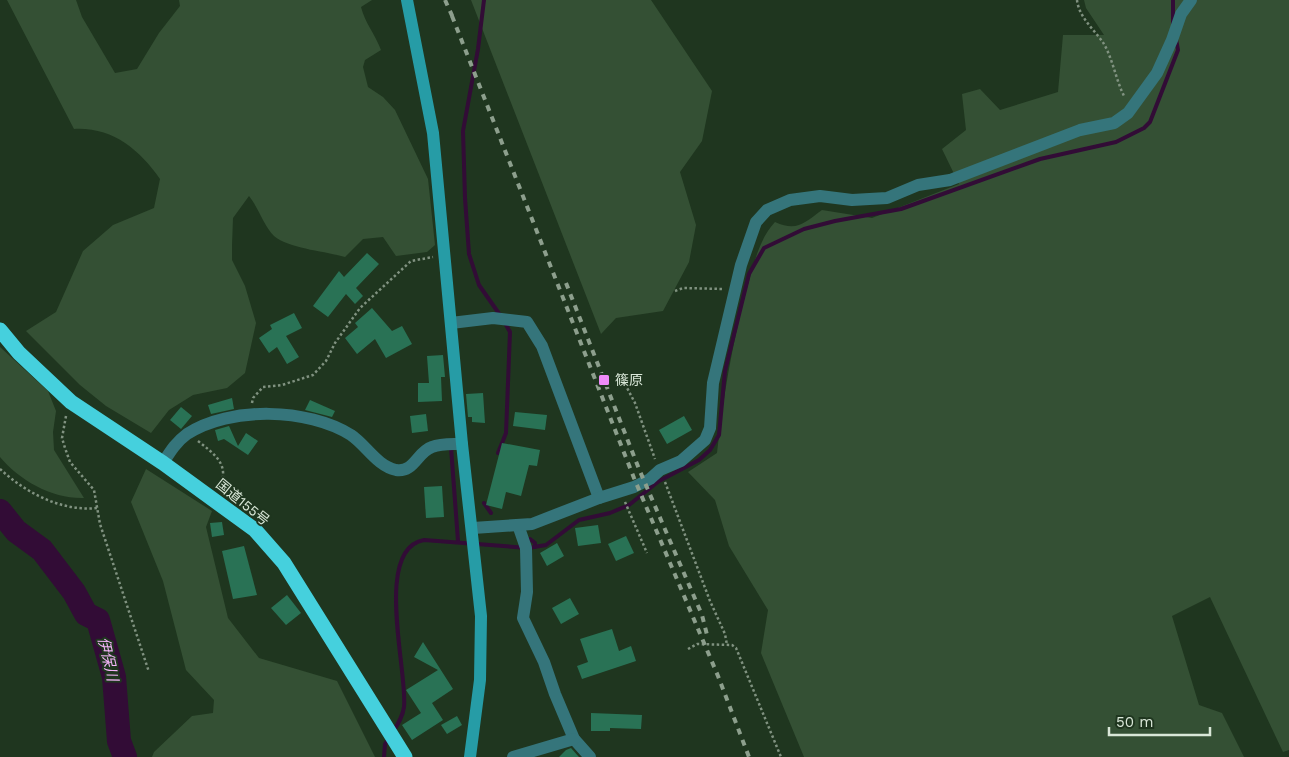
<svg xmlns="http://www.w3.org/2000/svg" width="1289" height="757" font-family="'Work Sans','Noto Sans JP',sans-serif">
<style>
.green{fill:#345034}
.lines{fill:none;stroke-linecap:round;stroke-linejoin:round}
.stream{stroke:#320c36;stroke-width:4}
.river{stroke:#320c36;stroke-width:24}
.building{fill:#297255}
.path{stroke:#809280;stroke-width:2.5;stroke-dasharray:2.5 2.5;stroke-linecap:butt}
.street{stroke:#35757b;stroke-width:12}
.secondary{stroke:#269ca6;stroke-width:12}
.highway{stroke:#45d0dd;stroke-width:15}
.rail{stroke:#8d9f8d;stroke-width:4;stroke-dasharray:6 6;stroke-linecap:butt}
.poi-dot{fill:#ee8bf8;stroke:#1f361f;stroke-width:2}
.labels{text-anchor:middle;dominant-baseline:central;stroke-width:4;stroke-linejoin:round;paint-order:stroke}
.poi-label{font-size:14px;fill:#d9e7d8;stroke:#1f361f;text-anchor:start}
.street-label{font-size:14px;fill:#d9e7d8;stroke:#1f361f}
.water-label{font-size:15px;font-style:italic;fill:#f5b5fa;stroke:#1f361f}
</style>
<rect width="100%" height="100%" fill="#1f361f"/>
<g class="green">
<path d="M7,0H76L82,17L115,73L137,69L159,33L180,6L179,0H372L361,7C365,23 375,34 381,50L365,60L363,67L368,87L383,97L395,110L428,179L435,245L427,252L396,256L383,237L363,239L345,257C325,251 290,249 274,236C264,226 258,207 249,196L233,218L232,245V260L245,286L256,323L245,373L227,388L193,395L169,410L151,433L106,406L80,385L26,331L56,312L83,251L113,225L154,208L160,179C139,149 112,127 74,129Z"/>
<path d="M471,0H651L712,91L702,141L680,172L696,225L689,262L663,311L616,318L601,334Z"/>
<path d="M1084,0H1289V750L1283,752L1210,597L1172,616L1199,705L1222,713L1244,757H804L761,653L768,610L729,546L715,500L688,472L717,453C723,398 732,345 746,292C753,268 758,240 775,222C797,232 804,223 822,210L872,218L959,184L942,149L966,130L962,94L980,89L1000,110L1058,92L1063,35H1104L1086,8Z"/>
<path d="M0,347L48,391L56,411L53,432L54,450L84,498C53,499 20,481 0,457Z"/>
<path d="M146,469L212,511L206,527L228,618L259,658L337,681L375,757H152L154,752L192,716L213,713L214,700L186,670L163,581L131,502Z"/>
</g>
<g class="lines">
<g class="stream">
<path d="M484,0L478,49L463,131L465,198L469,254L479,285L500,315"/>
<path d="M1173,25V0"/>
<path d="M451,447L458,541"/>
<path d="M498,453L506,433L510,332L505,323"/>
<path d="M484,503L491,513"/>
<path d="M530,539L535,543V547"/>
<path d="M393,732C398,724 403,716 404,707C408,672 373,549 424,540L528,548L546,545L579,520L610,513L629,505L659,481L699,460L710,450L719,435L725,371L749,274L764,248L804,229L835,221L901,209L1040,159L1116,142L1144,128L1150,122L1178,50L1176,39"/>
<path d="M384,757L385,744L389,738"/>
</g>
<path class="river" d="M0,511L16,531L42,550L74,592L86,614L98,620L114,677L119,741L125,757"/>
</g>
<g class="building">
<path d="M367,253L379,264L356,288L363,296L355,304L346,294L328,317L313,306L339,271L344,277Z"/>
<path d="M372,308L392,331L402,326L412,344L386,358L375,339L357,354L345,338L358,327L355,323Z"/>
<path d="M294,313L302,328L286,336L299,357L287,364L277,347L269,353L259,338L272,329L270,325Z"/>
<path d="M443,355L445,377H441L442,401L418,402V383H429L427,356Z"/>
<path d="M483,393L485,423L472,422V417H468L466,394Z"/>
<path d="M232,398L234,409L211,414L208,405Z"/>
<path d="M310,400L335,411L332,417L305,410Z"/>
<path d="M181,407L192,416L181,429L170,420Z"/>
<path d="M515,412L547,415L545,430L513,426Z"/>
<path d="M426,414L428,431L412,433L410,416Z"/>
<path d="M684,416L692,430L667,444L659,430Z"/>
<path d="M229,426L238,446L246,433L258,441L248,455L224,439L218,441L215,430Z"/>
<path d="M502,443L540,450L537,466L529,465L521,496L506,492L502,509L486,505Z"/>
<path d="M442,486L444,517L426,518L424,487Z"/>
<path d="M222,522L224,535L212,537L210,523Z"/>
<path d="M598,525L601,543L578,546L575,528Z"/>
<path d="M626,536L634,553L616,561L608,544Z"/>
<path d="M557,543L564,556L547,566L540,553Z"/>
<path d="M244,546L257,595L233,599L222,551Z"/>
<path d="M287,595L301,613L286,625L271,608Z"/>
<path d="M570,598L579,614L561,624L552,608Z"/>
<path d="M612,629L619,651L631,646L636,661L582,679L577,666L588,662L580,639Z"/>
<path d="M423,642L453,689L432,703L443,720L412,740L402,725L421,713L406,690L438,670L414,657Z"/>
<path d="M591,713L642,715L641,729L610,728V731H591Z"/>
<path d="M457,716L462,725L447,734L441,725Z"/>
<path d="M571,748L579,757H559L566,750Z"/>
</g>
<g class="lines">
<g class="path">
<path d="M1077,0C1079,18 1095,30 1104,44C1113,60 1116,80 1124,96"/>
<path d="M675,291L683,288L723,289"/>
<path d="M625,384L635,403L655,459"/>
<path d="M252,403L253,398L263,387L282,385L313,375L326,361L335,343L360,308L411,261L433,257"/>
<path d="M66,416L62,438L65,448L70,462L94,490L100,524L149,672"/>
<path d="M198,441C214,454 230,464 220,487"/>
<path d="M0,469C26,493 62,512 98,508"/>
<path d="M665,482L710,601L725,634L727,645"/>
<path d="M625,502L647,553"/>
<path d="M688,649L697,644L732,645L736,648L781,757"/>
</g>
<g class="street">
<path d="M451,323L493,318L527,322L542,346L599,498"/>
<path d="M163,463C170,452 176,442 187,434C230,406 308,408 351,435C366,445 377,466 396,470C414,473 417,452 432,447C441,443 452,444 462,444"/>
<path d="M518,525L526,548L527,592L523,618L544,662L555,694L574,739L590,757"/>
<path d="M473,528L532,524L599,498L634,487L650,479L660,470L681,461L705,440L710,428L713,383L741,265L756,222L767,210L790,200L820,196L852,200L887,198L918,185L950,180L1080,130L1114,123L1128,113L1157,73L1172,40L1181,14L1191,0"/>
<path d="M513,757L574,739"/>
</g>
<path class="secondary" d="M407,0L433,133L462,444L481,616L480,680L470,757"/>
<path class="highway" d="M0,330L19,353L71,402L163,463L255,530L284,563L405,757"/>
<g class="rail">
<path d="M445,0L454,20"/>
<path d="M452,16L634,478L718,676L749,757"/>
<path d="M566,283L639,469L702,615L707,635"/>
</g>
</g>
<rect class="poi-dot" x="598" y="374" width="12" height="12" rx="2.5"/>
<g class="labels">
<g class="poi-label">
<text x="615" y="380">篠原</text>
</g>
<g class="street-label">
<text transform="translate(243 502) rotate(39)">国道155号</text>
</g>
<g class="water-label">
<text transform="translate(108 659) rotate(77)">伊保川</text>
</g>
</g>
<path d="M1109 727v8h101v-8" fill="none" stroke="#d9e7d8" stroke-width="2.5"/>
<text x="1116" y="727" font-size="15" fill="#d9e7d8" stroke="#1f361f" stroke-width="4" paint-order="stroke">50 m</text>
</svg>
